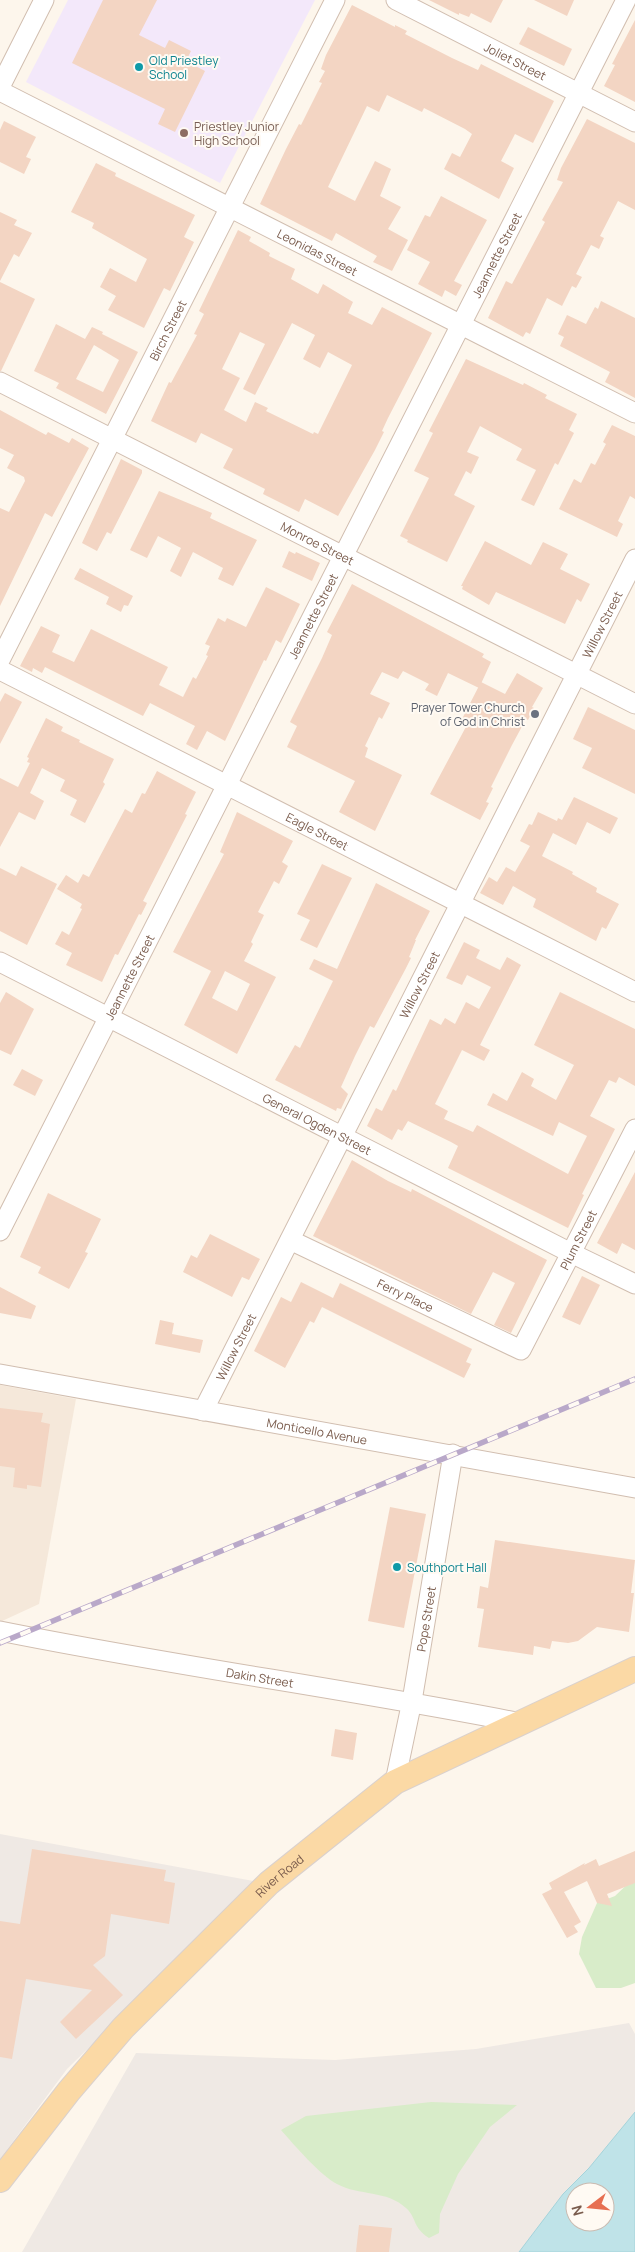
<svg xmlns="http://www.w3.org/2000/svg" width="635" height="2252" font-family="Manrope,sans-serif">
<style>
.residential{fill:#f5e8da}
.industrial{fill:#efe9e4}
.education{fill:#f3e8fa}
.green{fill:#d8ecc9}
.water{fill:#bfe3e8;stroke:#a5d3da;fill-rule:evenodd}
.building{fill:#f3d5c3;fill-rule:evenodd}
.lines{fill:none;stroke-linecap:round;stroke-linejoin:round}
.minor-casing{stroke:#d1beb0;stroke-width:21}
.major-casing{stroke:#dad1cd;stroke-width:26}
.minor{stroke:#fff;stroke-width:19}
.major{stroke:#fbd9a5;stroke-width:24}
.rail-casing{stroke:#b9a8c9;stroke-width:5.5}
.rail{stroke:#fffaf3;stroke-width:4;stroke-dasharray:11;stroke-linecap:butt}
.culture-dot{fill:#0f9aa8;stroke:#fffaf3;stroke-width:2}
.education-dot{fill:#8d6e63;stroke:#fffaf3;stroke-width:2}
.worship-dot{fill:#6b7280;stroke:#fffaf3;stroke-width:2}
.labels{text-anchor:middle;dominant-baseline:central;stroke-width:4;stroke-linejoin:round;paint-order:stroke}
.culture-label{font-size:12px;fill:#0d838f;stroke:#fffaf3;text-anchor:start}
.street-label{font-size:12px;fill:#7a5c4d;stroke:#fffaf3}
.education-label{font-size:12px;fill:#785e54;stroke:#fffaf3;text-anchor:start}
.worship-label{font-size:12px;fill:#5b616d;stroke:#fffaf3;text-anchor:end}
</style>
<rect width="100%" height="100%" fill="#fdf6ec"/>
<path class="residential" d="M0,1385L76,1399L39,1604L0,1622Z"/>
<g class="industrial">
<path d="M0,1834L259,1882L67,2069L0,2159Z"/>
<path d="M629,2023L635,2034V2149L575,2192L542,2252H22L136,2053L335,2060L476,2049Z"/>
</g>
<path class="education" d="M68,0H315L220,183L26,82Z"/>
<g class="green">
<path d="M635,1877V1983L621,1988H596L579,1954L582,1937L597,1903L615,1896Z"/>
<path d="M431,2102L517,2105L490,2127L458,2174L440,2214L439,2233L429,2238C412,2227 417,2218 406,2208C387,2190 359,2196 337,2184C321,2176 294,2145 281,2130L306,2116Z"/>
</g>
<path class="water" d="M635,2112V2252H519L563,2194L589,2168ZM575,2192H605V2222H575Z"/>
<g class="building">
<path d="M103,0H157L139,35L165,48L169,40L191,51L186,61L205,71L175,132L158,124L165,109L72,63Z"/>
<path d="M429,0H503L491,23L471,13L469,17L459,13V15Z"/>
<path d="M534,0H574L567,16Z"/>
<path d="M352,5L395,27V25L407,31L405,34L452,58L478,70L481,64L554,101L533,143L515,134L501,161L514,168L499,199L444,169L452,153L460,157L472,134L465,129L424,108L422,112L387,95L379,112L367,106L328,187L355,201L375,161L391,169L380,196L401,207L388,229L408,240L392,271L373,262L377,256L336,233L332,241L260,204L286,149L299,124L301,125L322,83L319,82L325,71L321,69L326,55Z"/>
<path d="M635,20V102L604,86L615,65L612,64Z"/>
<path d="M528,27L572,49L564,66L519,44Z"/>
<path d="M587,119L635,143V210L618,201L600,236L604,238L599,249L591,245L576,274L582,277L576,288L572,286L562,306L547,298L530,334L526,332L523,337L488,318L506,281L512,284L545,222L542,220L563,182L557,180L561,168Z"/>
<path d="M4,121L36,137L26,157L31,159L24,174L0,162V130Z"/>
<path d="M96,163L116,173L115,176L195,215L184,237L194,242L170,291L164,288L144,328L108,310L116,296L100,287L110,268L136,282L147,259L92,228L94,223L71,212Z"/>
<path d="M441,196L487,220L454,281L462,285L456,296L445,290L442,297L418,284L430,262L407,250L425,215L430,217Z"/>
<path d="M0,212L17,220L14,225L32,233L19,257L14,254L0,281Z"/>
<path d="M238,230L251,237L249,241L270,253L269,256L295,269L291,279L318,294L323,284L353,302L348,313L372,325L382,307L432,333L388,418L382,431L384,432L375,450L338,516L305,499L299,512L263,494L265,489L223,468L233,449L201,433L196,443L151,421L169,382L171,383L197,335L194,334L204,314L199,311ZM292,323L315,335L303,359L320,368L328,352L352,365L318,434L314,432L313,434L266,411L268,408L255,402L246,422L224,410L240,378L222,369L240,332L265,344L243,389L255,395Z"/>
<path d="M0,282L35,299L1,371H0Z"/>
<path d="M601,301L635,318V398L605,382L610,372L560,346L564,337L558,334L567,315L586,324L595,307L598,309Z"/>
<path d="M56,324L85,339L92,327L103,332L102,334L138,352L106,414L56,388L59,383L34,371ZM94,345L119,360L103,392L76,379Z"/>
<path d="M466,359L523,385L524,383L547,395L545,398L577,414L569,430L574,433L558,465L555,463L534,506L521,500L536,470L516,460L522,449L480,426L467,452L479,457L471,474L466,471L454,495L475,506L447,562L407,542L408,540L400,536L429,478L414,471L433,433L429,431Z"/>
<path d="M0,410L46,435L48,432L69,443L72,438L89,448L52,517L45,513L0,606V508L9,512L25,481L24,477L7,468L14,455L0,448Z"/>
<path d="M612,425L635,436V499L630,496L618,521L623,524L617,537L559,509L574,479L581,483L591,463L595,465L606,444L603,442Z"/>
<path d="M121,459L142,470V473L111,534L107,532L97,551L82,543Z"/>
<path d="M159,491L212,513L210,518L257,540L233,586L218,579L223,568L193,552L181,577L170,571L181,548L158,536L147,558L130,550Z"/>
<path d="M485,541L531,565L543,542L568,554L560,569L590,584L581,602L577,599L565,624L496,592L489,605L462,589L463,586H461Z"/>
<path d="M289,551L295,554L296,552L320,563L312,581L282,567Z"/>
<path d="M80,568L133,596L128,606L124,605L121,612L106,604L109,597L74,579Z"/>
<path d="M352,584L484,654L482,657L491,662L479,688L448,673L437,696L425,690L429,684L403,671L398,679L382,672L370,694L390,703L382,719L379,717L365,746L368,748L365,757L402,775L375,831L339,812L355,781L287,747L297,726L290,722L322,658L332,635L327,632Z"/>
<path d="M266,587L300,604L281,643L276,640L266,661L264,660L225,741L207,731L197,750L186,744L195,726L150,703L143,716L45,667L42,673L33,668L32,672L20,666L41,626L60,635L52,652L74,662L91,629L168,667L159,685L183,697L193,677L196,679L208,656L206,655L210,646L205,644L218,618L225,622L227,618L246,627Z"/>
<path d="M517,673L543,688L532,707L534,708L528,720L526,719L512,745L491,787L493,788L486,802L489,803L480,820L430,794L468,723L462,719L481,682L505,694Z"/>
<path d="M5,693L22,702L0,744V702Z"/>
<path d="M588,707L635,730V794L582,768L592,748L573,739Z"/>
<path d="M46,718L63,727L61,731L80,740L79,742L114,759L103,782L105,784L85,823L70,815L77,800L60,791L65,780L42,768L30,793L44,801L35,820L19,812L0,847V778L18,787L30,763L27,762L29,758L27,757Z"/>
<path d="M157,771L196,792L185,814L187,815L143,901L147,903L141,915L139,914L118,955L115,954L102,982L66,965L72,953L55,944L62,931L69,935L82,909L80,908L82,904L57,889L66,875L78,883L83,874L89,877L125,809L132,813L142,793L145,794Z"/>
<path d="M574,797L618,818L610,834L587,822L576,845L553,833L542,856L573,872L572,874L597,888L596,892L619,904L606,929L602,927L596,941L533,907L536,899L513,886L503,905L480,893L489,877L497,882L506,867L515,872L530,846L520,841L529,824L532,825L538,812L557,821L558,818L562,820Z"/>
<path d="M237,812L293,841L282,862L288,866L279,884L274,881L258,912L264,915L251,942L253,944L244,961L276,977L237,1054L184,1025L211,971L173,952L224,854L220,852ZM225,971L250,984L237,1011L212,998Z"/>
<path d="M322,864L352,878L317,948L300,940L310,920L297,914Z"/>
<path d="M21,866L57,884L27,945L0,931V868L16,876Z"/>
<path d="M376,883L430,911L415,940H416L409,957L411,958L405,970L374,1028L370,1026L355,1056L341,1087L348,1094L341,1109L337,1108L336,1111L275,1080L295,1045L300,1048L333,981L309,969L314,959L337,969Z"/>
<path d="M464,942L480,950L476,958L500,970L507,957L521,965L480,1045L490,1050L484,1061L462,1050L435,1104L448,1111L444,1119L473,1132L477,1125L568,1174L587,1136L559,1122L553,1136L487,1105L493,1093L507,1101L522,1072L534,1079L531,1086L556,1100L574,1065L534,1045L560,992L635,1029V1086L619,1077L616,1083L609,1080L590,1116L615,1129L582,1194L584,1195L568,1228L448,1168L458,1146L451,1142L408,1121L402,1131L398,1129L392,1140L367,1126L376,1108L382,1111L393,1089L396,1091L430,1019L441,1025L445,1018L455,1024L466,1002L479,1009L491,987L467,975L462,985L446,978Z"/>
<path d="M6,992L34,1009L11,1055L0,1050V1003Z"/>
<path d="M22,1069L43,1080L35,1096L13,1085Z"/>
<path d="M352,1160L388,1181L411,1192L412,1189L547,1260L511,1333L494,1325L515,1283L493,1272L471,1314L313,1236Z"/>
<path d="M635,1172V1250L622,1243L617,1254L597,1243Z"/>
<path d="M48,1193L101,1219L85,1252L88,1253L69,1289L38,1273L41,1267L20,1257Z"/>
<path d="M210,1234L260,1259L249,1280L242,1277L232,1297L183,1272L191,1255L197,1258Z"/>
<path d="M582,1276L600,1285L580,1325L562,1317Z"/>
<path d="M301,1282L333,1298L340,1283L472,1349L466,1362L471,1364L464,1378L322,1307L314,1323L310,1321L285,1368L254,1351L281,1297L291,1302Z"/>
<path d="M0,1287L36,1306L31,1319L0,1313Z"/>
<path d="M160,1320L174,1323L172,1334L203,1340L200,1353L155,1344Z"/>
<path d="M0,1408L43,1413L41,1422L50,1424L41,1487L27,1485V1489L13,1487L15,1468L0,1466Z"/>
<path d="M390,1507L426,1514L404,1628L368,1621Z"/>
<path d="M495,1540L635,1560L631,1593H634L629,1632L597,1627L578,1641L568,1643L552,1641L550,1649L534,1646L533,1655L478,1647L484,1609L477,1608L480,1586L488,1588Z"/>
<path d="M335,1729L357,1733L353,1760L331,1756Z"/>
<path d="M32,1849L166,1870L164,1881L175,1883L169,1924L111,1914L105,1956L93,1965L123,1995L76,2039L60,2022L92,1990L26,1979L12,2059L0,2057V1921L20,1924Z"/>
<path d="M635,1851V1883L607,1894L612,1906L597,1903L587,1881L564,1892L581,1922L574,1926L578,1932L567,1938L542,1894L552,1889L549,1883L585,1863L584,1865L596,1859L599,1866Z"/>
<path d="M359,2225L392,2228L389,2252H356Z"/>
</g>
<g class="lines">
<defs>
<g id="minor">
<path id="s1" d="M396,0L635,122"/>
<path d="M0,87L44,0"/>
<path id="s2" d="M0,91L635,413"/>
<path id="s3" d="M0,382L635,704"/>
<path id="s4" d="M0,660L335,0"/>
<path id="s5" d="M0,670L635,992"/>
<path id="s6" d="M0,962L571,1253L635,1284"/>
<path id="s7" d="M0,1231L626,0"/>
<path id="s8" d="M290,1240L521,1350L635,1129"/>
<path id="s9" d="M0,1374L635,1488"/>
<path id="s10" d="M203,1411L635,559"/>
<path id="s11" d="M0,1631C173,1666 348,1689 521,1723"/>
<path id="s12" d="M395,1782L412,1701L453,1454"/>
</g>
<g id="major">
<path id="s13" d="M0,2180L69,2091L123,2028L269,1883L395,1782L635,1669"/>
</g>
</defs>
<use href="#minor" class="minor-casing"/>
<use href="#major" class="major-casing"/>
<use href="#minor" class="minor"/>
<use href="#major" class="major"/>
<defs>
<path id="rail" d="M0,1643L635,1379"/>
</defs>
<use href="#rail" class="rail-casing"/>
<use href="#rail" class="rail"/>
</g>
<g class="culture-dot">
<circle cx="139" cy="67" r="5"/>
<circle cx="397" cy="1567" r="5"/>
</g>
<circle class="education-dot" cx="184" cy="133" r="5"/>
<circle class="worship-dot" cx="535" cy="714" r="5"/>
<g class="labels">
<g class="culture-label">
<text x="149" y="60">Old Priestley<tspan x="149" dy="14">School</tspan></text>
<text x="407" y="1567">Southport Hall</text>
</g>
<g class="street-label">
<text stroke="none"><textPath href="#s1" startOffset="134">Joliet Street</textPath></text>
<text stroke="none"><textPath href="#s2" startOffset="356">Leonidas Street</textPath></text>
<text stroke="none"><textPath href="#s7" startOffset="1095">Jeannette Street</textPath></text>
<text stroke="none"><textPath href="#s4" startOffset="370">Birch Street</textPath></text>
<text stroke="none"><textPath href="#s3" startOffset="356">Monroe Street</textPath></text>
<text stroke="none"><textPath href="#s7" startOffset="690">Jeannette Street</textPath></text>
<text stroke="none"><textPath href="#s10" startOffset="882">Willow Street</textPath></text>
<text stroke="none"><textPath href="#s5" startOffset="356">Eagle Street</textPath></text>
<text stroke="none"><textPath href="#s7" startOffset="285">Jeannette Street</textPath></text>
<text stroke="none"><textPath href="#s10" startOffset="478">Willow Street</textPath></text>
<text stroke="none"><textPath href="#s6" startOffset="356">General Ogden Street</textPath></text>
<text stroke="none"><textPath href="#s8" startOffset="380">Plum Street</textPath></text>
<text stroke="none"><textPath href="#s8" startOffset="128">Ferry Place</textPath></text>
<text stroke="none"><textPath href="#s10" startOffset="72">Willow Street</textPath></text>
<text stroke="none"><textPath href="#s9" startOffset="322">Monticello Avenue</textPath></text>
<text stroke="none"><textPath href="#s12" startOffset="166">Pope Street</textPath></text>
<text stroke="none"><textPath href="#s11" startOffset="264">Dakin Street</textPath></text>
<text stroke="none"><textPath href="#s13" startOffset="414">River Road</textPath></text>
</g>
<g class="education-label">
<text x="194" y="126">Priestley Junior<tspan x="194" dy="14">High School</tspan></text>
</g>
<g class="worship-label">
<text x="525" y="707">Prayer Tower Church<tspan x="525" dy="14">of God in Christ</tspan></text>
</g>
</g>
<g transform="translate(590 2207) rotate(254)"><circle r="24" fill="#fffaf3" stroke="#cabbb1"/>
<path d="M0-4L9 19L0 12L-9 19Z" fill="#e76f51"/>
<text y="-8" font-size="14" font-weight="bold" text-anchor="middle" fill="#7a5c4d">N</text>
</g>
</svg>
